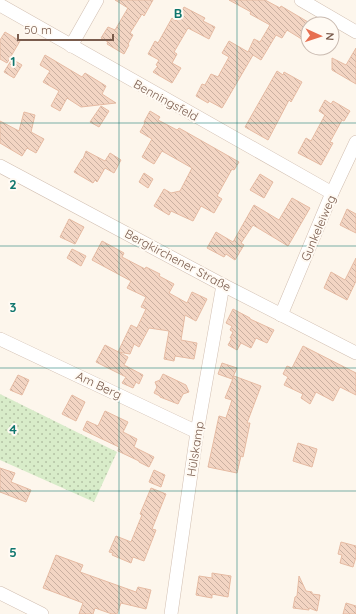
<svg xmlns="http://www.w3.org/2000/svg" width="356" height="614" font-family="Quicksand,sans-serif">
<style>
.grass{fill:url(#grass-dots)}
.building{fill:url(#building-back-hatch);stroke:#e6bba3}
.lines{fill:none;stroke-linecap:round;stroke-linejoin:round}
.minor-casing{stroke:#d1beb0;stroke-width:14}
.minor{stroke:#fff;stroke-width:13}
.grid{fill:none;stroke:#0f766e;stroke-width:1;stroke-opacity:0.55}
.labels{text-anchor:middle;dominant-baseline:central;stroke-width:4;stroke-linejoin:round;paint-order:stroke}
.street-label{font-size:12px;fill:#7a5c4d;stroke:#fffaf3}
.grid-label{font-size:13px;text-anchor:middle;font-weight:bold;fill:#0f766e;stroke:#fffaf3;stroke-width:4;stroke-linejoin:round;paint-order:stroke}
</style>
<defs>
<pattern id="grass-dots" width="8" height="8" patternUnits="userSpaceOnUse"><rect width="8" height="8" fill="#d8ecc9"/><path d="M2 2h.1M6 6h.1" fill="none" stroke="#b4c2a5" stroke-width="1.8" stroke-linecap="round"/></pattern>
<pattern id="building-back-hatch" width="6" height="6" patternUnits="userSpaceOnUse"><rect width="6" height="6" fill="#f3d5c3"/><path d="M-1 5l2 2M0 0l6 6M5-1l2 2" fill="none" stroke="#cab0a1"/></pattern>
</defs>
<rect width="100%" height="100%" fill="#fdf6ec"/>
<path class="grass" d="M0,394L117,452L94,502L0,460Z"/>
<g class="building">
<path d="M115,0H153L144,16L142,14L130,33L133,35L128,44L129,45L124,54L107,44L108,42L101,38L108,27L115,30L128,8Z"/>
<path d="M229,0H265L280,8L281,6L308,22V43L287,30L282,38L276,35L261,60L253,55L222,108L209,101L208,103L196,96L202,84L205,85L211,74L218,77L229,57L222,53L229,41L248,52L254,39L260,42L270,25L250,14L251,12Z"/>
<path d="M184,7L205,18L203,21L215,27L209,39L188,28L174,52L177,54L172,63L181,68L172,83L153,72L158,66L156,65L159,60L148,54L155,41L158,43L172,18L176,21Z"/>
<path d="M5,32L20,41L7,63L0,59V40Z"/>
<path d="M356,48V84L332,70V58L346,65Z"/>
<path d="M45,55L82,77L85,73L106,86L102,94L116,103L81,107L67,98L60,111L51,106L59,91L43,82L50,71L40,65Z"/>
<path d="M12,59L22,65L14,78L4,72Z"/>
<path d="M277,71L283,75L284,72L302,82L291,102L289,100L268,140L245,127Z"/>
<path d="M325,100L331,104L333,101L350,111L344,121L342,120L330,142L333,143L321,165L298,153L306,138L311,141L325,115L319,111Z"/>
<path d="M101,106L109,111L99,127L90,122Z"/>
<path d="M150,111L160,117L158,120L177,130L179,128L239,162L234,170L232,169L217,196L222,199L214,213L201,206L193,221L171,211L169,215L154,206L164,189L171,193L180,191L192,168L162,151L154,164L142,157L152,139L140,132L145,123L144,122Z"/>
<path d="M24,112L35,115L31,132L44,139L36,153L27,148L22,156L0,143V121L19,131Z"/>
<path d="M86,151L105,161L110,153L121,160L114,173L105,168L97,182L95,180L93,183L74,172L82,159H83Z"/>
<path d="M144,173L153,179L148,188L139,182Z"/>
<path d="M260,174L273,182L264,198L250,190Z"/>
<path d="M292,198L310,208L288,246L253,225L241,243L244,245L235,260L226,254L224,257L207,248L216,232L233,242L254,205L279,220Z"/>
<path d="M347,209L356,214V233L340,225Z"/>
<path d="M69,219L84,227L75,244L60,237Z"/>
<path d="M102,241L124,253L122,257L145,269L146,267L160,274L159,276L174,284L169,293L187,303L192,292L207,299L196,321L185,315L181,340L197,343L194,359L175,356L174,361L164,359L169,331L149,328L139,347L134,344L130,354L118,352L131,325L137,328L146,309L141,307L146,297L127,288L131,281L92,260Z"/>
<path d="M72,249L86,256L81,266L67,258Z"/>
<path d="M356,258V281L347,300L324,288L331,272L345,280Z"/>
<path d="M233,309L250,318V319L274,330L267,343L256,338L251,348L241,343L237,350L228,345L232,338H230L233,332L230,330L232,326L226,323Z"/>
<path d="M105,345L128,357L124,365L143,375L139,384L136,382L133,388L122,383L126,377L96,362Z"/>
<path d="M303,346L356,373V395L340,387L333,401L316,392L310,404L301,398L303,394L284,385L288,377L283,374L287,366L292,368Z"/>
<path d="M222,363L237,368L232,379L218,374Z"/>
<path d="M163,374L186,385L189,392L183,394L178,404L160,397V396L154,393L157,387L155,382L160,380Z"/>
<path d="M18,375L29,380L22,395L10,390Z"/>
<path d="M234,376L261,386L247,423H250L243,457L241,456L237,473L208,467L219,416L226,418L232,400L225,398Z"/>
<path d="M72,395L85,402L76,421L62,414Z"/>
<path d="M105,411L128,422L123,432L137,439L134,447L154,457L149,467L139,462V461L118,451L119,447L83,430L87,421L98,426Z"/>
<path d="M298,443L317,449L312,467L293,461Z"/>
<path d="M0,468L15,473L11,482L31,490L26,502L0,492Z"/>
<path d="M154,470L165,475L161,487L149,482Z"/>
<path d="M151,488L166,494L152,529L156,530L144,561L133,557L131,563L112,555L113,553L109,552L116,536L131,542L142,515L140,514Z"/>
<path d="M341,542L356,546V557L353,567L340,563L342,555L338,554Z"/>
<path d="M56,555L83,565L80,572L136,592L138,587L151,590L146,609L121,603L117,614H112L95,608L93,614H79L83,603L43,588Z"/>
<path d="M212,573L231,576L228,597L212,594V598L196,595L199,576L212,578Z"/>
<path d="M299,576L306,591L312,592V594L320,595L317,611L309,608V610L293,608L295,597L297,596Z"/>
<path d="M346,603L356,606V614H343Z"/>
</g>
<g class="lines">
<defs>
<g id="minor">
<path d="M301,0L356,32"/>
<path d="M0,5L332,193"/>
<path d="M71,46L97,0"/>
<path d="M0,166L223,285L356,353"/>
<path d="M281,315L332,193L356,142"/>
<path d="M0,339L197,432"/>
<path d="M0,593L42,614"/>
<path d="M171,614L197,432L223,285"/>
</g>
</defs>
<use href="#minor" class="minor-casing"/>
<use href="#minor" class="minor"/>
</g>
<path class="grid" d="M119,0V614M237,0V614M0,123H356M0,246H356M0,368H356M0,491H356"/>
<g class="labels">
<g class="street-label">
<text transform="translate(166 100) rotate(29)">Benningsfeld</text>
<text transform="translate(318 228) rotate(-67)">Gunkeleiweg</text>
<text transform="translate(178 260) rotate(28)">Bergkirchener Straße</text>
<text transform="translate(99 385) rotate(25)">Am Berg</text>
<text transform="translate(195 449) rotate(-81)">Hülskamp</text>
</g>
</g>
<g class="grid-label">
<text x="178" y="18">B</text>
<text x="13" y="66">1</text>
<text x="13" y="189">2</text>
<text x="13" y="312">3</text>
<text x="13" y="434">4</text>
<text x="13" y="557">5</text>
</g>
<g transform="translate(320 36) rotate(93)"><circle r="19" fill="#fffaf3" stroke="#cabbb1"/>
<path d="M0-3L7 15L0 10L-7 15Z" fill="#e76f51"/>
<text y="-6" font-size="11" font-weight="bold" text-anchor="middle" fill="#7a5c4d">N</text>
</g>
<path d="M18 34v6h95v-6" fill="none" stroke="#7a5c4d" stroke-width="2"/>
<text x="24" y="34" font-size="12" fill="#7a5c4d" stroke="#fffaf3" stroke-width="3" paint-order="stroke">50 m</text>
</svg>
